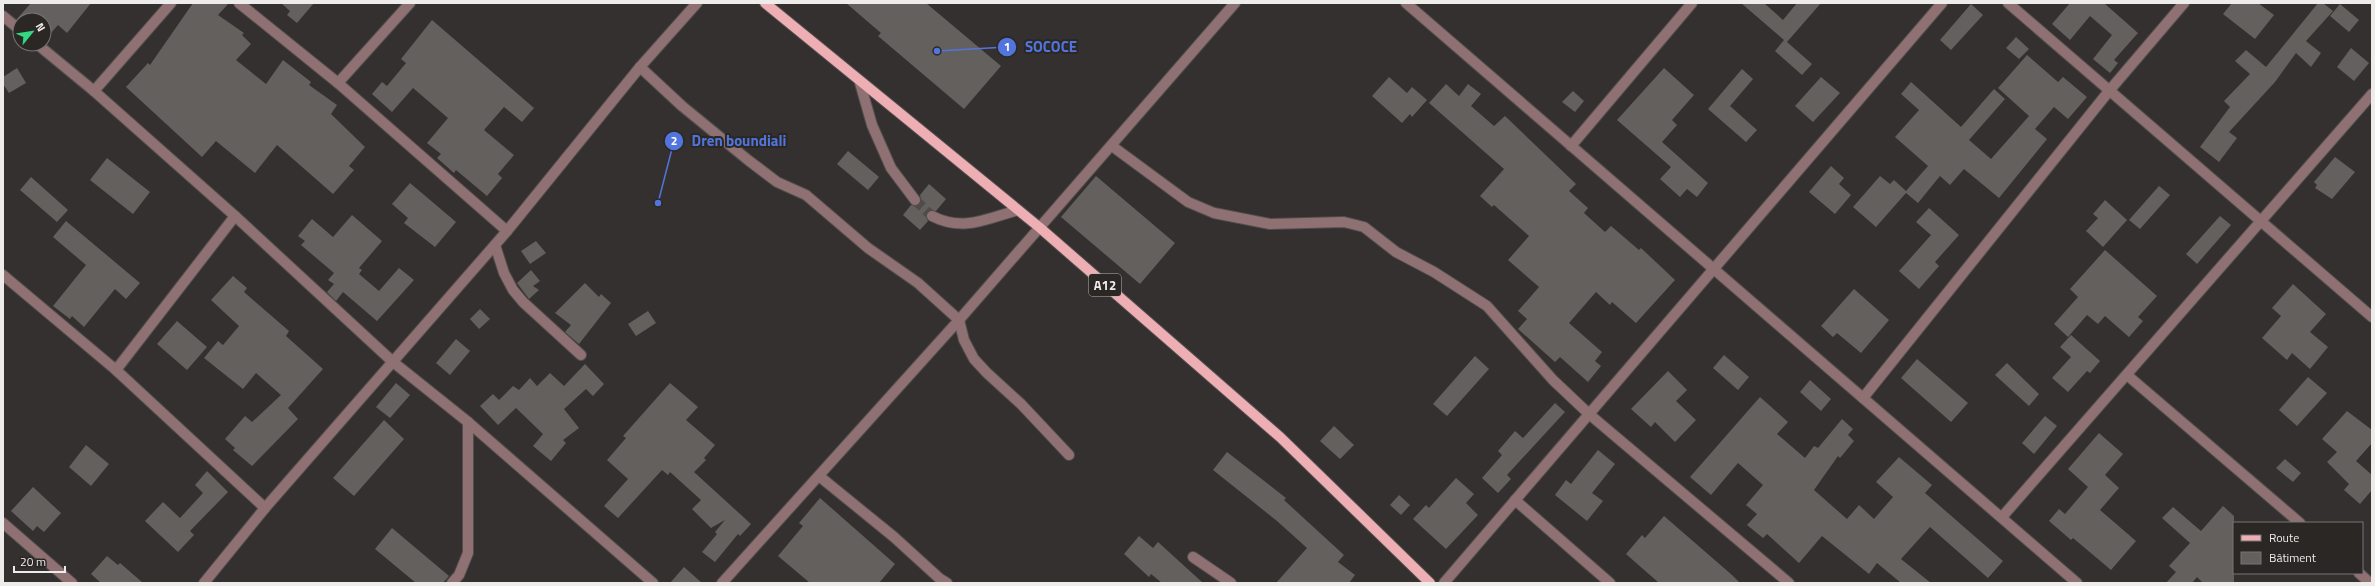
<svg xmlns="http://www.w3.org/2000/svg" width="2375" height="586" font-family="'Titillium Web',sans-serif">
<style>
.building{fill:#63605d}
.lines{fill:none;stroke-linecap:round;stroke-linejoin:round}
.minor-tunnel{stroke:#504c4b;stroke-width:10;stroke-dasharray:10 5;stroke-linecap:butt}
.minor-casing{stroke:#524e4d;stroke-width:12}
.major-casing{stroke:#524e4d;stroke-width:12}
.minor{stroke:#8f7173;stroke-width:10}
.major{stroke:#edaeb4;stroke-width:10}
.labels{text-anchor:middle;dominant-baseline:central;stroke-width:4;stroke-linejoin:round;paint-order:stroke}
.shield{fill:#2a2725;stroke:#b3b0b0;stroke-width:1}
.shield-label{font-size:13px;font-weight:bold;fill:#eeebeb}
.leader{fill:none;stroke:#5175dd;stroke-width:1.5}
.callout-dot{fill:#5175dd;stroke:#2a2725;stroke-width:1.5}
.mark-label{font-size:12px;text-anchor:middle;font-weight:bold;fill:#fff}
.callout-label{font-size:15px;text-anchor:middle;font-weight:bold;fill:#5175dd;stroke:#2a2725;stroke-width:4;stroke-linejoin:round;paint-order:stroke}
</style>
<rect width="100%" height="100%" fill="#34302f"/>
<g class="building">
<path d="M31,3H91L67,33L58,25L44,41V20L17,19Z"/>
<path d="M193,3H229L218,15L244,33L242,35L251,44L236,60L266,84L283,60L311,82L309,85L337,105L331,114L365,147L349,166L354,170L333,194L277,145L255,173L216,141L202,157L126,87L148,63L150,65Z"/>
<path d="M281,3H314L297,23L287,15L290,11Z"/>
<path d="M846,3H926L1001,66L964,109L878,36L881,33Z"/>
<path d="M1741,3H1764L1783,20L1797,3H1821L1787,42L1812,64L1802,75L1775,51L1784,40Z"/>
<path d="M2070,3H2104L2138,33L2114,60L2118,63L2110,73L2093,59L2112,35L2090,16L2070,40L2052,24Z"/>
<path d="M2232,3H2258L2274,15L2255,39L2223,14Z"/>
<path d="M2318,3H2323L2333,11L2306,41L2321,53L2311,67L2296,53L2275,82L2229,132L2237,138L2219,162L2200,147L2230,107L2224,101L2250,74L2235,61L2246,50L2266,67Z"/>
<path d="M1971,4L1983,15L1951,50L1940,40Z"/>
<path d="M2340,4L2359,20L2349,32L2330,16Z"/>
<path d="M432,20L534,108L522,122L504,107L484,130L514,155L498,174L502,178L487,196L456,170L454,173L437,158L441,154L427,143L448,118L413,88L392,112L372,94L382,82L387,86L406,63L401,59Z"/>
<path d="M2016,37L2029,49L2019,59L2006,48Z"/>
<path d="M2351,48L2369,63L2354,81L2337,67Z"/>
<path d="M2027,55L2058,82L2063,77L2087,97L2068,119L2054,107L2035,129L2047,139L1999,198L1964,169L1950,185L1940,176L1918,203L1906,193L1876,227L1853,207L1880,176L1890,184L1894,180L1906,191L1928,166L1895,137L1919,110L1901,94L1911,82L1961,127L1994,89L2005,99L1969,140L1991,159L2029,116L1998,88Z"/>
<path d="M17,68L26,83L9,93L3,84V77Z"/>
<path d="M1664,68L1694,95L1672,120L1677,125L1662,142L1708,183L1697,197L1687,189L1680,197L1660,179L1671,167L1617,120Z"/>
<path d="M1742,69L1753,79L1730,106L1757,130L1746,142L1708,109Z"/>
<path d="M1389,77L1407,93L1412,87L1427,100L1412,117L1410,114L1402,123L1372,96Z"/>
<path d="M1821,77L1840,93L1813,122L1795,106Z"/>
<path d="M1446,84L1459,96L1468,84L1481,94L1471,106L1494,126L1505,116L1576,184L1569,191L1588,208L1584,213L1605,232L1611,226L1639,250L1641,248L1675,280L1636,323L1612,302L1610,305L1596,292L1569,323L1602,352L1595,361L1601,366L1588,382L1560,357L1555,362L1518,329L1527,319L1518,311L1539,287L1508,260L1529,236L1494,205L1492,207L1480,196L1504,169L1429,103Z"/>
<path d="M1573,91L1584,101L1575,112L1562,102Z"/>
<path d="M848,151L879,177L868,190L837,164Z"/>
<path d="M2335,157L2355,172L2332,199L2315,188L2317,185L2314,182Z"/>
<path d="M107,158L150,192L133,214L90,180Z"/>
<path d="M1831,166L1844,178L1839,184L1851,195L1835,214L1809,192Z"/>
<path d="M1096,176L1175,243L1140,284L1061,217Z"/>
<path d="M31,177L68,210L57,222L20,190Z"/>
<path d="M410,183L456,222L435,247L404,223L408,218L392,204Z"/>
<path d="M929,184L946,199L936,211H928L926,216L928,221L920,230L903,215L911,205H919L921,200L920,195Z"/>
<path d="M2159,186L2170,195L2140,229L2129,220Z"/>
<path d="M2105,200L2127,220L2103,247L2086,231L2098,218L2093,214Z"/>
<path d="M1929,208L1959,235L1935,262L1939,266L1919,289L1899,271L1931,235L1916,222Z"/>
<path d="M352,215L382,241L359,268L362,270L359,274L379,291L399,268L414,280L377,321L343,292L336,301L327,292L334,284L328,280L334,273L301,245L305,241L298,236L312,219L333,237Z"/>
<path d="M2220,216L2231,225L2197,264L2186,254Z"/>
<path d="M66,221L140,283L126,299L115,289L84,327L72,316L70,319L53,306L86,265L53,237Z"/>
<path d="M536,241L546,253L530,264L521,251Z"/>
<path d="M2105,250L2157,296L2138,317L2143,321L2129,337L2105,316L2098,324L2087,315L2068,337L2054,324L2078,297L2070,289Z"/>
<path d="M531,270L540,281L533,286L539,290L529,299L517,283Z"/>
<path d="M233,276L247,288L244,292L289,331L286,336L323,369L288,408L298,419L252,466L233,450L235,448L225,439L245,416L252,422L281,395L256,373L243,389L204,358L218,341L223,345L239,326L211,300Z"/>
<path d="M585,283L599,297L601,294L611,303L579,344L565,332L571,325L555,313Z"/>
<path d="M2293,284L2326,314L2310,332L2328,347L2310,369L2292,353L2287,360L2262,338L2281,316L2272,308Z"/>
<path d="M1854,289L1889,320L1861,353L1837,333L1833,337L1821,326Z"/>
<path d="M480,309L490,319L479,329L470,319Z"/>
<path d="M648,311L656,323L636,336L628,324Z"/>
<path d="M177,321L207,347L187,370L157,344Z"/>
<path d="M2071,335L2100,361L2090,373L2087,371L2068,392L2052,378L2071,357L2060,347Z"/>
<path d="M456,339L470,351L450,375L436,363Z"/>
<path d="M1724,355L1749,377L1738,390L1713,368Z"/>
<path d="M1475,356L1489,369L1447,416L1433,404Z"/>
<path d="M1917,359L1968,403L1951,422L1901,378Z"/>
<path d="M2007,363L2039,394L2029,406L1995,375Z"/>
<path d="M585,364L604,384L593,396L586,389L564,409L579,428L563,440L566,443L551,461L533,446L543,434L516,408L498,425L480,406L493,394L499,400L513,386L519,390L530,378L537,386L550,373L564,386Z"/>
<path d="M1668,371L1687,390L1676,401L1696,420L1675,442L1655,422L1651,427L1631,409Z"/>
<path d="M2308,377L2327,393L2297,426L2279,410Z"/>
<path d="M1810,380L1831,399L1821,411L1800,392Z"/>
<path d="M396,383L410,395L390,418L376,407Z"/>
<path d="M670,383L698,407L686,420L715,445L704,458L706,460L694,472L751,524L740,536L738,534L715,562L702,552L717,534L715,532L725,520L711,528L692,509L701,500L670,472L668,475L662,470L618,518L604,506L628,479L607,460L626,438L623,436Z"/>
<path d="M1760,397L1788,422L1777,434L1805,458L1814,446L1818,448L1842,419L1853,429L1848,435L1854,441L1840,458L1838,456L1814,490L1847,519L1859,505L1874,519L1893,497L1876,482L1899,457L1932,485L1925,493L2003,561L1988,578L1930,527L1901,559L1931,583H1901L1877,563L1869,574L1822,536L1799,563L1767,534L1763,538L1747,525L1757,514L1746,505L1763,485L1738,463L1711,495L1690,477Z"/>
<path d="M1555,403L1565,412L1507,475L1511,479L1498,493L1482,478L1502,455L1498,451L1515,431L1523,438Z"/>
<path d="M2347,411L2372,430V443L2356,461L2372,475V490L2360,504L2344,490L2349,484L2327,462L2337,452L2322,439Z"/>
<path d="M2045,416L2057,426L2034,454L2022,443Z"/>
<path d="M384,420L404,439L354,496L333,478Z"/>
<path d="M1334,426L1354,445L1340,459L1320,441Z"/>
<path d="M2099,433L2123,454L2105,475L2119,488L2100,510L2136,541L2111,570L2073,538L2071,540L2049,521L2059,509L2065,514L2088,487L2068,469Z"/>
<path d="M86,445L109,464L91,486L69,467Z"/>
<path d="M1598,450L1615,464L1592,493L1603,501L1587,521L1555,495L1566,480L1571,484Z"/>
<path d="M1227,452L1286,498L1284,500L1344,555L1338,562L1355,575L1349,583H1276L1307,548L1277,521L1213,470Z"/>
<path d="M2285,459L2301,473L2293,482L2276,468Z"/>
<path d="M207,471L228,492L190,531L194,535L178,552L145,521L163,502L180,518L203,493L195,485Z"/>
<path d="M1456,478L1474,494L1466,503L1478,515L1446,549L1413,519L1426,505L1429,508Z"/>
<path d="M33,487L61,513L44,532L37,526L33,531L11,511Z"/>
<path d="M1399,495L1410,505L1401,515L1390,505Z"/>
<path d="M820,498L895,564L879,583H810L778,556L803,526L799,523Z"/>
<path d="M2223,506L2234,516V583H2203L2197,577L2192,583H2166L2176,572L2169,566L2190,543L2162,518L2173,507L2201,531Z"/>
<path d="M1664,516L1732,575L1740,583H1659L1626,554L1642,535L1645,538Z"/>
<path d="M392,528L449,576L443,583H416L375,549Z"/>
<path d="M1139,536L1153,548L1158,542L1203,583H1162L1151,574L1149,577L1124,554Z"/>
<path d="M107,556L118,565L120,563L143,583H101L91,574Z"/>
<path d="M684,567L702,583H670Z"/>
</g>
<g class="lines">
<path class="minor-tunnel" d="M915,200L932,216"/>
<defs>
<g id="minor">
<path d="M239,3L338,83L507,231"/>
<path d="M1406,3L2077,583"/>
<path d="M2008,3L2372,317"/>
<path d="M3,16L20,30"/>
<path d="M37,44L94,91L235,216L393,362L468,422L653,583"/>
<path d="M640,67L682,106L748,160L777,182L806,195L868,248L918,283L959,320L964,340L974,359L987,373L1021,404L1069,455"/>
<path d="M338,83L410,3"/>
<path d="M860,83L872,125L891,168L915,200"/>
<path d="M94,91L171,3"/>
<path d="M1112,146L1188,202L1214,213L1270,224L1344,222L1364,227L1396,252L1434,272L1487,306L1553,380L1589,414L1789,583"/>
<path d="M1571,146L1692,3"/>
<path d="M932,216C963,232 986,219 1018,210"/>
<path d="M495,245L504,273L513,290L523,302L581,355"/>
<path d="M3,275L116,370L265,508"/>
<path d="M116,370L235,216"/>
<path d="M2127,375L2300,523"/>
<path d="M1863,398L2109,91L2184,3"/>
<path d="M819,476L894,537L939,578L947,583"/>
<path d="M1515,500L1610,583"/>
<path d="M2002,517L2372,94"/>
<path d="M3,523L72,583"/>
<path d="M1193,557L1231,583"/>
<path d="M2359,573L2370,583"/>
<path d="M204,583L265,508L507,231L640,67L697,3"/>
<path d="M452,583L459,575L468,553V422"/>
<path d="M722,583L959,320L1235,3"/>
<path d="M1444,583L1942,3"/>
</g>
<path id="major" d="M765,3L1039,227L1280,437L1430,583"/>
</defs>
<use href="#minor" class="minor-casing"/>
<use href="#major" class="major-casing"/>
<use href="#minor" class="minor"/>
<use href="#major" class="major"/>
</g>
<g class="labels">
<rect class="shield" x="1089" y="274" width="32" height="22" rx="3"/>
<g class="shield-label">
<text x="1105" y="285">A12</text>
</g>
</g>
<path class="leader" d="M937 51L1007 47M658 203L674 141"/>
<g class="callout-dot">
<circle cx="937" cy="51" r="4"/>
<circle cx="658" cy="203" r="4"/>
<circle cx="1007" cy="47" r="10"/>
<circle cx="674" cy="141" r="10"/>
</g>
<g class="mark-label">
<text x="1007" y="51">1</text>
<text x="674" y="145">2</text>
</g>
<g class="callout-label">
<text x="1051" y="52">SOCOCE</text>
<text x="739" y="146">Dren boundiali</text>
</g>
<rect width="2375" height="586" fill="none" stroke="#eeebeb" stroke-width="8"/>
<rect x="2233" y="522" width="130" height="52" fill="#2a2725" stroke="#787574"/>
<rect x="2241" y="535" width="20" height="6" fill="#edaeb4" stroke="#787574"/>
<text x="2269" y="542" font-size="12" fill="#eeebeb">Route</text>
<rect x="2241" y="552" width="20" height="12" fill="#63605d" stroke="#787574"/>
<text x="2269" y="562" font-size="12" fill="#eeebeb">Bâtiment</text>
<g transform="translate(32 32) rotate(60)"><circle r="19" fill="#2a2725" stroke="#787574"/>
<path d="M0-3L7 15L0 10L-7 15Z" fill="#34d881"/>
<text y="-6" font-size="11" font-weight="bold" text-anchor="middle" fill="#eeebeb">N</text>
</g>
<path d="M14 566v6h51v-6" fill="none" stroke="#eeebeb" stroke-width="2"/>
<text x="20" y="566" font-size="12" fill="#eeebeb" stroke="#2a2725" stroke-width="3" paint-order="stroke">20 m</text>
</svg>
